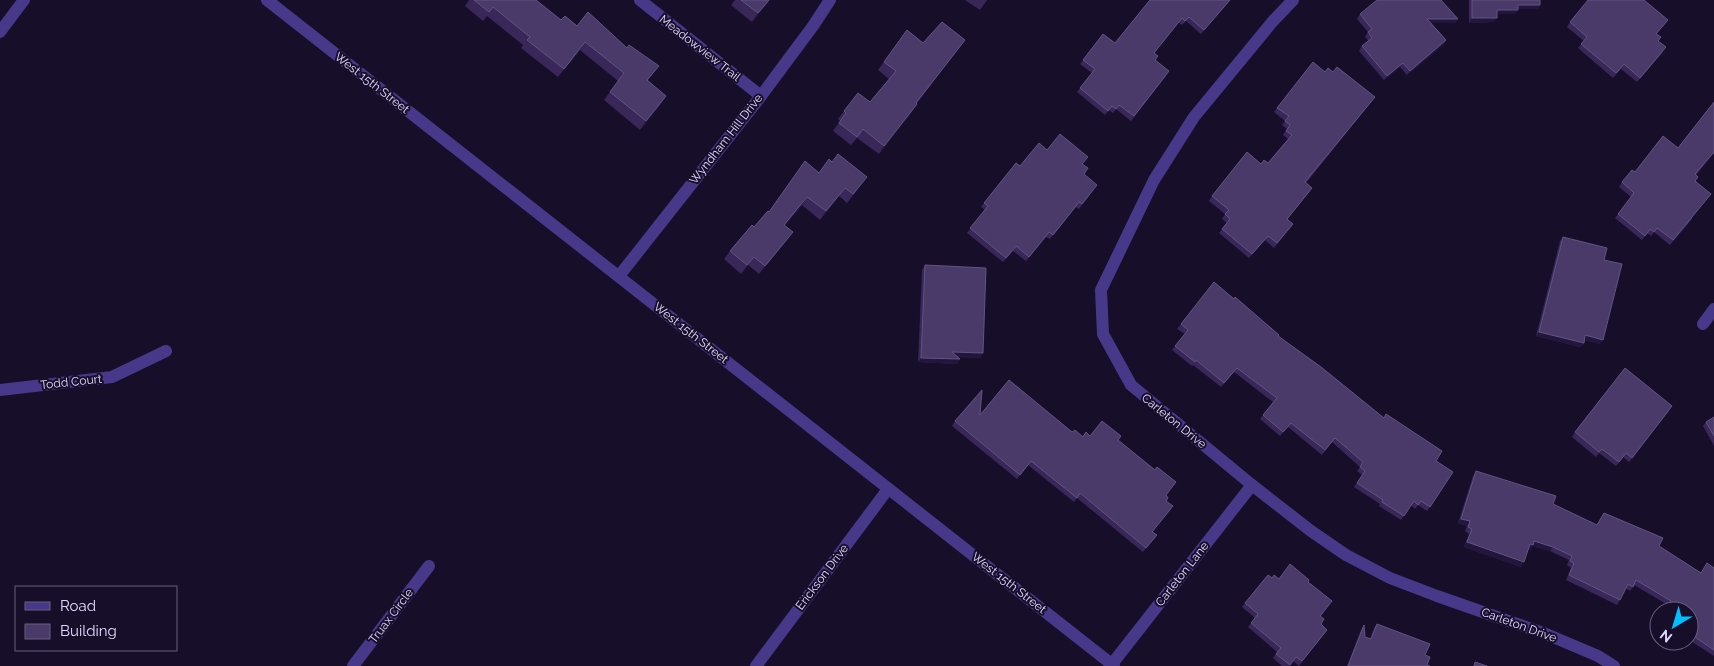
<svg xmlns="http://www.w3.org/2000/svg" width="1714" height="666" font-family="Raleway,sans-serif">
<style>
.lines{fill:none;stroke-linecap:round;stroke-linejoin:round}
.minor{stroke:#48388a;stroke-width:12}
.tertiary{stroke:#48388a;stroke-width:12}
.wall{fill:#382758}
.shaded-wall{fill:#23163d}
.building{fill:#4a3a6a;stroke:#625381}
.labels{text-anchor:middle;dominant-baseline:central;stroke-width:4;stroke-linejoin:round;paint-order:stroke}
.street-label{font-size:12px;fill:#e2d7ff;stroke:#170f29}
</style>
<rect width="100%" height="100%" fill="#170f29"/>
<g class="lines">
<g class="minor">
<path d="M640,0L761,96"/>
<path d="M1293,0L1273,21L1194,117L1154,180L1101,290L1103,334L1131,385L1252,485L1311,531L1346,555L1390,578L1437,596L1546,634L1598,656L1614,666"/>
<path d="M0,32L24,0"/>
<path d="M619,276L761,96L813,26L830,0"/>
<path d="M1703,324L1714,309"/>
<path d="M0,390L112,377L166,351"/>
<path d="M1112,664L1252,485"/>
<path d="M353,666L429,566"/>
<path d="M756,666L888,489"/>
</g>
<path class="tertiary" d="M267,0L1114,666"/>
</g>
<g class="wall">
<path d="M469,0H536L561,20L577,26L653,74L647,81L660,105L640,130L604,100L618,81L580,50L558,77L521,48L523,45L487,16L483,21L465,6Z"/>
<path d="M735,0H770L752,22L731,5Z"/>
<path d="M965,0H987L980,10Z"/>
<path d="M1150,0H1230L1201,34L1186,21L1182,25L1178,22L1154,53L1155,60L1166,76L1131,121L1116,109L1113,113L1109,110L1105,115L1077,92L1092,73L1080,64L1103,34L1115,43Z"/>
<path d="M1469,0H1540V5L1537,9H1518L1515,14H1497L1494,22L1469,23Z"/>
<path d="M1360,14L1458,19L1455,23H1431L1446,40L1443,45L1407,75L1400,67L1384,80L1359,51L1362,46L1369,41L1365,37L1368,32L1357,19Z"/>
<path d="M1570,22L1657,34L1658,41L1663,52L1637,82L1621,69L1613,78L1578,48L1584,41L1567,27Z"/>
<path d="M907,30L923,43L965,40L916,104L911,113L879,154L857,138L851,145L833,131L840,121L838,119L844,111L870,102L889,79L878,70Z"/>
<path d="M1325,72H1333L1375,97L1306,183L1312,188L1287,220L1293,224L1290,228L1274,248L1265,240L1249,258L1219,233L1227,223L1222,219L1225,214L1209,201L1212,196L1261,164L1268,163L1288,139L1283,135L1287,129L1282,125L1285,121L1274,112L1277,108Z"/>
<path d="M1714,102V154H1713L1696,175L1692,219L1670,245L1654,232L1651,236L1647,233L1642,240L1615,218L1631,197L1619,187L1622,182L1635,172L1678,148Z"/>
<path d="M1047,150L1083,164L1084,174L1094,189L1079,209L1076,207L1050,239L1046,237L1026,261L1013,251L1003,262L967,233L985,210L981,207L984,203Z"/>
<path d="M819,173L861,185L847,203L839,196L820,220L802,205L785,225L787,240L759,274L748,265L741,274L724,259L730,251L769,212Z"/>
<path d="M1563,237L1604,260L1600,344L1584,340V343L1580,347L1536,336L1560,241Z"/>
<path d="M925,265L983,353L980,358L957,357L960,359L957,364L918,362L922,270Z"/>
<path d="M1181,324L1278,336L1436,461L1453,472L1427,511L1418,505L1415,509L1411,505L1401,520L1379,506L1380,504L1354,487L1362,475L1357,471L1360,467L1332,442L1322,455L1288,427L1280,436L1260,419L1273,402L1234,372L1221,387L1193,365L1192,366L1172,350L1185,334L1177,329Z"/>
<path d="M1669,411L1629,462L1623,457L1616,466L1599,453L1596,457L1572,437L1575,432Z"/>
<path d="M980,415L1072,432L1083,437L1090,436L1118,440L1166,496V501L1153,532L1157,535L1143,552L1077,498L1074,502L1028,465L1017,479L952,426L955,421Z"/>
<path d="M1714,417V446L1703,426L1706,422Z"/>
<path d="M1476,471L1553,504L1597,525L1604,513L1659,546L1701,573L1714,568V656L1689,640V611H1666L1665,610L1668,605L1634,585L1630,591L1625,588L1620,600L1617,605L1566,580L1571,568L1567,565L1569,560L1550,551L1532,546L1530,550L1528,549L1521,567L1464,547L1469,534L1465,531L1467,526L1458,523L1473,476Z"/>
<path d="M1272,578L1308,582L1329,605L1321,616V624L1327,630L1299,666L1293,661L1289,666H1282L1273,658L1277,652L1248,627L1255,618L1242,607L1245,603Z"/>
<path d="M1377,624L1425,655L1427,665L1430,666H1347L1361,630L1364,625L1365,637L1370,639L1374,628Z"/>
</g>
<g class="shaded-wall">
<path d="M769,0H770L752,22L758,13Z"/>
<path d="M1518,5H1540L1537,9H1515Z"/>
<path d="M1497,10H1518L1515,14H1494Z"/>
<path d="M1472,18H1497L1494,22L1469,23Z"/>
<path d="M1427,19H1458L1455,23H1424Z"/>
<path d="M965,40L959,48L910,112L916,103Z"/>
<path d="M1446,40L1443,45L1407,75L1410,71Z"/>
<path d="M585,42L580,50L558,77L564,69Z"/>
<path d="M1403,63L1400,67L1384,80L1387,76Z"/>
<path d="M666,96L660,105L640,130L646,121Z"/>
<path d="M917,104L911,113L879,154L884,146Z"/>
<path d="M845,188L839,196L820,220L826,211Z"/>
<path d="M807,197L802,205L778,233L784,225Z"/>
<path d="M793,232L787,240L759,274L765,266Z"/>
<path d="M1539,332L1584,343L1580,347L1536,336Z"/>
<path d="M1585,335L1603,340L1600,344L1582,340Z"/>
<path d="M952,352L983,353L980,358L949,356Z"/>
<path d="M921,358L960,359L957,364L918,362Z"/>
<path d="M1461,519L1470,521L1467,526L1458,523Z"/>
<path d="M1534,541L1553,547L1550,551L1532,546L1530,550L1527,549L1530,544Z"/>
<path d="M1467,542L1524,562L1521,567L1464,547Z"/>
</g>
<g class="building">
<path d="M474,0H536L561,20L565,16L577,26L588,12L627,48L629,45L659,66L647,80L666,96L646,121L610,92L624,73L585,42L564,69L527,40L530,37L493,7L489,12Z"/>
<path d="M741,0H769L758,13Z"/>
<path d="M1150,0H1230L1204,30L1189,17L1185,21L1182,18L1154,53L1158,56L1155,60L1169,71L1134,116L1119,105L1116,109L1112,106L1108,111L1080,88L1095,69L1083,60L1103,34L1115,43Z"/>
<path d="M1377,0H1441L1458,19H1427L1446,40L1410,71L1403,63L1387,76L1362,46L1372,38L1368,32L1372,29L1360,14Z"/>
<path d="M1472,0H1540V5H1518V10H1497V18H1472Z"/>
<path d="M1588,0H1644L1668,20L1656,34L1661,37L1658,41L1666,47L1640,78L1624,64L1616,73L1581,44L1587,37L1570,22Z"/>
<path d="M942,22L965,40L916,103L917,104L884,146L863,129L857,137L839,123L846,113L844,111L858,93L870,102L896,71L884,62L907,30L923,43Z"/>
<path d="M1313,62L1325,72L1328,68L1333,72L1337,67L1375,97L1305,182L1312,188L1287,219L1293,224L1277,243L1268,236L1252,254L1222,229L1230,219L1225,214L1229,210L1212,196L1247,152L1261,164L1264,160L1268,163L1292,135L1286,131L1290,125L1285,121L1289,116L1277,108Z"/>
<path d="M1714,102V152L1695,174L1698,177L1695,181L1711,194L1673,240L1657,228L1654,232L1650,229L1645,236L1618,214L1634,193L1622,182L1632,170L1635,172L1663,136L1678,148Z"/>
<path d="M1060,134L1088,157L1082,164L1088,168L1084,174L1097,185L1082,204L1079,202L1053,235L1049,232L1029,257L1016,246L1006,258L970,228L988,206L984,203L1016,163L1020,166L1039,143L1047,150Z"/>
<path d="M838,154L867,177L853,194L845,188L826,211L807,197L784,225L793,232L765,266L754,257L747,265L730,251L752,225L754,227L768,211L769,212L805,161L819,173L829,159L832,162Z"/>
<path d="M1563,237L1607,248L1604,260L1622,264L1603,340L1585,335L1584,343L1539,332Z"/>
<path d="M925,265L986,268L983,353L952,352L960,359L921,358Z"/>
<path d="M1214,282L1234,299L1235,297L1279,335L1278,336L1321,367L1384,418L1386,414L1442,451L1436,461L1453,472L1430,507L1421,501L1418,505L1414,501L1404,516L1382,502L1383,500L1357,483L1365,471L1360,467L1363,462L1335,438L1325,450L1291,423L1283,432L1263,415L1277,398L1237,368L1224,383L1196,360L1195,362L1175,346L1188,330L1181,324Z"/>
<path d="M1625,368L1672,406L1632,458L1626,453L1619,462L1602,449L1599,452L1575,432Z"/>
<path d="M1009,380L1072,432L1075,430L1083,437L1086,432L1090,436L1102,421L1121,436L1118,440L1155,470L1157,467L1176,482L1166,495L1168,498L1166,501L1173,506L1152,532L1157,535L1146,548L1080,493L1077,498L1031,461L1020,475L955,421L982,390L980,415Z"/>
<path d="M1714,417V436L1706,422Z"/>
<path d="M1476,471L1556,496L1553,504L1597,525L1604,513L1663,538L1659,546L1701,573L1707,563L1714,568V650L1689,633V611H1671L1673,609L1668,606L1671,601L1636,580L1633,587L1628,584L1620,600L1569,575L1574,563L1570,561L1572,556L1553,547L1534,541L1533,545L1530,544L1524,562L1467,542L1472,529L1468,527L1470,521L1461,519Z"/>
<path d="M1290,564L1309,580L1308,582L1332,601L1320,616L1324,619L1321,624L1327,630L1302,661L1296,657L1290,665L1276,654L1281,648L1251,623L1258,614L1245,603L1268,575L1272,578L1274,575L1279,579Z"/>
<path d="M1377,624L1430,644L1425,655L1430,657L1427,665L1430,666H1348L1364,625L1365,637L1371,639Z"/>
<path d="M1475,662L1487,666H1474Z"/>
</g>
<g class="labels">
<g class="street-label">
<text transform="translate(700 48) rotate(38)">Meadowview Trail</text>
<text transform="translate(372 83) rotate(38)">West 15th Street</text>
<text transform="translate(726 139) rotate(-52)">Wyndham Hill Drive</text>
<text transform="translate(691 333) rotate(38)">West 15th Street</text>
<text transform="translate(71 382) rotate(-6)">Todd Court</text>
<text transform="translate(1174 421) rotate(39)">Carleton Drive</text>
<text transform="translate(1182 574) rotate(-52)">Carleton Lane</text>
<text transform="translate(822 577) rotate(-53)">Erickson Drive</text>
<text transform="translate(1009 583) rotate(38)">West 15th Street</text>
<text transform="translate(391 616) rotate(-53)">Truax Circle</text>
<text transform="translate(1519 625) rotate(20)">Carleton Drive</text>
</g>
</g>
<rect x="15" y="586" width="162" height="65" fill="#170f29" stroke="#685f7f"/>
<rect x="25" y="602" width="25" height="8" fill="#48388a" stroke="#685f7f"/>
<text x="60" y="611" font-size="15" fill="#e2d7ff">Road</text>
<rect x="25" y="624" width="25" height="15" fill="#4a3a6a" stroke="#685f7f"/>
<text x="60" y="636" font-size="15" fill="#e2d7ff">Building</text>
<g transform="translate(1674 626) rotate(218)"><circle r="24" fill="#170f29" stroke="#685f7f"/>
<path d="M0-4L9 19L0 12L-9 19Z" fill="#03bfff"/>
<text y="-8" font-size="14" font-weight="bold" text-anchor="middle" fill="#e2d7ff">N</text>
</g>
</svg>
